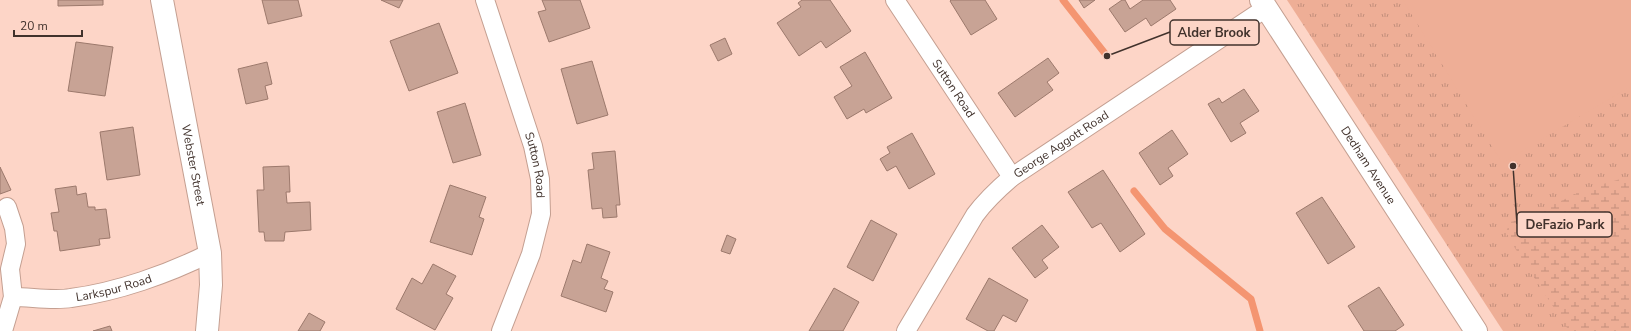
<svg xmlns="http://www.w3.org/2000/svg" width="1631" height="331" font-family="'Nunito Sans',sans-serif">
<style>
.grass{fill:url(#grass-tufts)}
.wetland{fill:url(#wetland-marsh)}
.garden{fill:#eeae96}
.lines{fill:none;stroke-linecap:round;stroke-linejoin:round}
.stream{stroke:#f49571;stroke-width:7}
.building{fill:#c8a395;stroke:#9c796c}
.minor-casing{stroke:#c49f91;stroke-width:20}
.tertiary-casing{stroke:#c49f91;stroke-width:24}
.primary-casing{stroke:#c49f91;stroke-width:24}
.minor{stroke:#fff;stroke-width:18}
.tertiary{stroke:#fff;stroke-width:22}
.primary{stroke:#fff;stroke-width:22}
.labels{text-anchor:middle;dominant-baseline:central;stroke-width:3;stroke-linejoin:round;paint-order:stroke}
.street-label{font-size:12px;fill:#41322c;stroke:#fdd5c7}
.leader{fill:none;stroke:#41322c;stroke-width:1.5}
.callout-dot{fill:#41322c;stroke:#fdd5c7;stroke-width:1.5}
.callout{fill:#fdd5c7;stroke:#41322c;stroke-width:1.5}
.callout-label{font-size:13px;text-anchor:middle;font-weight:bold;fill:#41322c}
</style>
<defs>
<pattern id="grass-tufts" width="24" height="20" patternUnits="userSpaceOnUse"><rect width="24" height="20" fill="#eeae96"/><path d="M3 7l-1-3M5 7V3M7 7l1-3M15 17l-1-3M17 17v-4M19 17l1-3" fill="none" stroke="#c28e7b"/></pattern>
<pattern id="wetland-marsh" width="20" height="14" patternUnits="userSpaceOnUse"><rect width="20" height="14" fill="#eeae96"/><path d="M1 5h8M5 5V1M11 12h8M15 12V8" fill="none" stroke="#c28e7b"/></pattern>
</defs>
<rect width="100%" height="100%" fill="#fdd5c7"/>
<!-- grass -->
<polygon class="grass" points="1287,0 1631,0 1631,331 1503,331"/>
<!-- wetland -->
<polygon class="wetland" points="1631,176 1631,331 1569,331 1511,242 1506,232 1510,222 1522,219 1589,188"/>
<!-- garden -->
<polygon class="garden" points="1403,0 1631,0 1631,86 1502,163"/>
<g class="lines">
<!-- stream -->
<g class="stream">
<polyline points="1063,0 1107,56"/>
<polyline points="1134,191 1165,229 1251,299 1260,331"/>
</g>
</g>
<!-- building -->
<g class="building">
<polygon points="58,0 103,0 103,5 58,6"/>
<polygon points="262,0 298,0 302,16 268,24"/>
<polygon points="381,0 403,0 399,8"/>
<polygon points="542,0 580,0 590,28 549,42 538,12 546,10"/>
<polygon points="802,0 830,0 851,31 826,48 821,41 799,56 777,23 801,7 798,3"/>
<polygon points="951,0 985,0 997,19 971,35 950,1"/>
<polygon points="1079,0 1095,0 1084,8"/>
<polygon points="1122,0 1125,0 1130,9 1143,0 1170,0 1176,9 1151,26 1146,18 1125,32 1109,9"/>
<polygon points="439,23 458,73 409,91 390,41"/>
<polygon points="725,38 732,54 718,61 710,45"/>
<polygon points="76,42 113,47 105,96 68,91"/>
<polygon points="865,52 892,98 866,113 864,109 847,119 834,97 852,86 840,67"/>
<polygon points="1048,58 1059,73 1047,82 1053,90 1015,117 998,93"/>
<polygon points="592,61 608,115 577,124 561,69"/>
<polygon points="267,62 272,84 265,86 268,99 246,104 238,69"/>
<polygon points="1244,89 1259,111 1240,123 1246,133 1231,142 1208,104 1219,98 1222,103"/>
<polygon points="465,103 481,155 453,163 437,112"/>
<polygon points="133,127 140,175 107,180 100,132"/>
<polygon points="1172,130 1188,154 1168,168 1173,176 1160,185 1139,153"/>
<polygon points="912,133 935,174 909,189 896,166 887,171 880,159 890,153 887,147"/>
<polygon points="615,151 620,205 616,205 617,217 603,218 602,208 592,209 588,170 594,169 592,153"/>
<polygon points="289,166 290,192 286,192 287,203 310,202 311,230 285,232 284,241 265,241 264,232 259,232 257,190 264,190 263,167"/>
<polygon points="0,167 11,190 0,194"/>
<polygon points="1103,170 1145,234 1120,252 1101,223 1092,228 1068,192"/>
<polygon points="450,185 486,197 479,217 484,219 472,255 430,242"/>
<polygon points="76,186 77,195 86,193 88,207 95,207 95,210 106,209 110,238 99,239 100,245 60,251 57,231 54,231 51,213 59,212 55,189"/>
<polygon points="1322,197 1355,247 1328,264 1296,213"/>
<polygon points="871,220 897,234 873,281 847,267"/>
<polygon points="1042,225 1059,247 1042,260 1048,268 1035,278 1012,248"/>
<polygon points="727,235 736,239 730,254 721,251"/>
<polygon points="587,244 610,252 601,278 608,281 604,289 613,292 606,312 561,296 573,260 581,263"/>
<polygon points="433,264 456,276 446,294 453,298 435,330 396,309 412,278 422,284"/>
<polygon points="989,278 1028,300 1016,322 1003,315 994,331 988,331 966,319"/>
<polygon points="1379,287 1404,325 1395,331 1364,331 1348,306"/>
<polygon points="834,288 859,302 843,331 809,331"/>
<polygon points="309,313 325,322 320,331 298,331"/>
<polygon points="110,326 112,331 93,331"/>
</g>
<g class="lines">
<defs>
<g id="minor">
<path id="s1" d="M485,0L533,146L540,179L541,214L531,254L501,331"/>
<path id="s2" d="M895,0L1012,177"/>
<path id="s3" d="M13,297C31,297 53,301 71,298C117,292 168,274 210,253"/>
<polyline points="3,331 13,297 10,269 16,244 14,228 7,207"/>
<path id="s4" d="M906,331L975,215C986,200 998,189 1012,177L1266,8"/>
</g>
<g id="tertiary">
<path id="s5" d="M162,0L210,253L211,285L207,331"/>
</g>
<g id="primary">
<path id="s6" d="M1261,0L1476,331"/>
</g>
</defs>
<!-- minor casing -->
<use href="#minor" class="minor-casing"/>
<!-- tertiary casing -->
<use href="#tertiary" class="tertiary-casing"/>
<!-- primary casing -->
<use href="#primary" class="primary-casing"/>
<!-- minor -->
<use href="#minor" class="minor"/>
<!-- tertiary -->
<use href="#tertiary" class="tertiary"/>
<!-- primary -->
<use href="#primary" class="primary"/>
</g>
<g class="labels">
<!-- street labels -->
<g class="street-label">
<text stroke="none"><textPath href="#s2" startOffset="106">Sutton Road</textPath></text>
<text stroke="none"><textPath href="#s4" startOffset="247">George Aggott Road</textPath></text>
<text stroke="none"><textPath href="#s5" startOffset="168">Webster Street</textPath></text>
<text stroke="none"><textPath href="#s6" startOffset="197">Dedham Avenue</textPath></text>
<text stroke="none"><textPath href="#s1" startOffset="173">Sutton Road</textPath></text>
<text stroke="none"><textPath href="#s3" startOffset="102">Larkspur Road</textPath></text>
</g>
</g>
<!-- callouts -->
<path class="leader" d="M1107 56L1170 32M1513 166L1517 224"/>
<g class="callout-dot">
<circle cx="1107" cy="56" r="4"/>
<circle cx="1513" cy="166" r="4"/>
</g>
<g class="callout">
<rect x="1170" y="20" width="89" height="25" rx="4"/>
<rect x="1517" y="212" width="95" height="25" rx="4"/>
</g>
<g class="callout-label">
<text x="1214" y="37">Alder Brook</text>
<text x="1565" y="229">DeFazio Park</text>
</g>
<!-- scale -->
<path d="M14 30v6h68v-6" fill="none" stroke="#41322c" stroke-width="2"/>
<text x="20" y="30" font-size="12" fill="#41322c" stroke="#fdd5c7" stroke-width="3" paint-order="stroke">20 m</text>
</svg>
